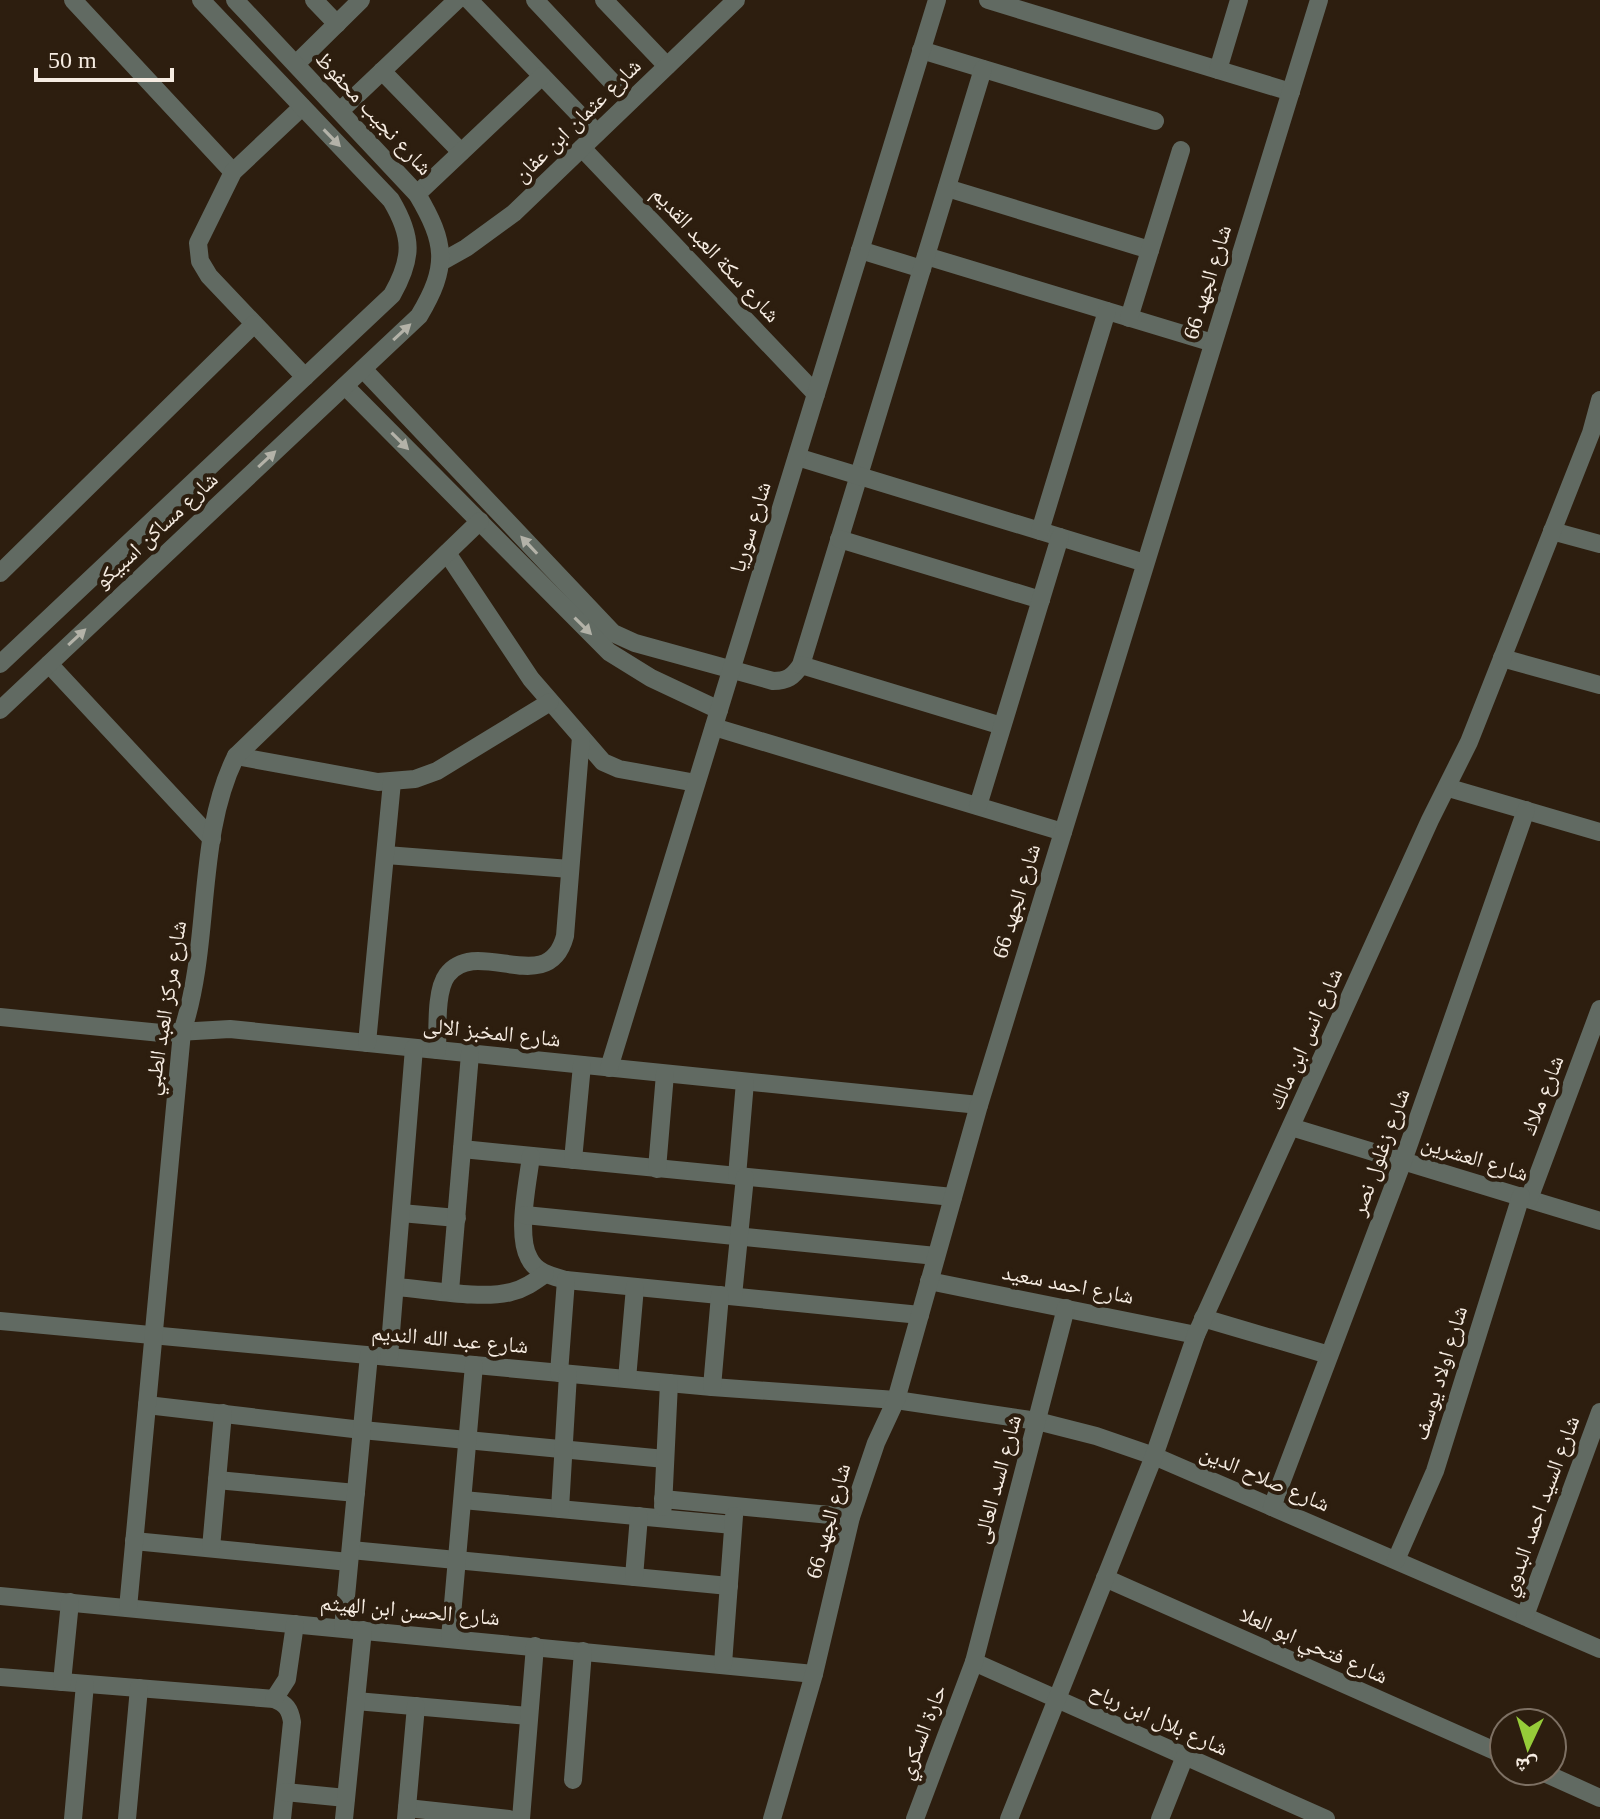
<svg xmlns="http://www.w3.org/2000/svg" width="1600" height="1819" font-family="'Times New Roman','Noto Naskh Arabic',serif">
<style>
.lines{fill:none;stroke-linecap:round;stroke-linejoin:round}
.street{stroke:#616a62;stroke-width:18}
.oneway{fill:#b3b2a8}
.labels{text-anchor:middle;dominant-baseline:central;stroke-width:8;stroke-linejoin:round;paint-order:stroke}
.street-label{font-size:22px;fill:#f6ece2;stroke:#2d1e0f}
</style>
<rect width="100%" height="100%" fill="#2d1e0f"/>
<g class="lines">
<!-- street -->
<g class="street">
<polyline points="73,0 233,172"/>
<polyline points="314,0 337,24"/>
<polyline points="469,0 597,133"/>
<polyline points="535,0 630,101"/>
<polyline points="604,0 667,66"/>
<polyline points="988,0 1291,92"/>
<polyline points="921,50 1155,121"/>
<polyline points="296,64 361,0"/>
<polyline points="1218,70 1239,0"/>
<polyline points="382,71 461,152"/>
<polyline points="302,107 233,172 198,243 200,261 209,276 305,377"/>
<polyline points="340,111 457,0"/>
<polyline points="582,148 816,394"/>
<polyline points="947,188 1150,250"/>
<polyline points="417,194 542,76"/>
<polyline points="860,250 922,269"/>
<polyline points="926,256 1213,343"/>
<polyline points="441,262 466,248 514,213 736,0"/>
<polyline points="1129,318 1181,150"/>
<path d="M363,369L613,633L635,643L773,681C787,681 793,677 801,665L983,69"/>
<polyline points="345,386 609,652 651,678 719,710"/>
<polyline points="797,457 1145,563"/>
<polyline points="1040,531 1107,311"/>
<polyline points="1552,531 1600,544"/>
<polyline points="839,539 1041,600"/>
<polyline points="447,553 531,679 603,762 619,769 696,783"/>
<polyline points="0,573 254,324"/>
<polyline points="1502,658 1600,685"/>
<path d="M0,664L392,295C413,258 413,237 391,200L201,0"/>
<polyline points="49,664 212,839"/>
<polyline points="801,665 1002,726"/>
<path d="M0,710L419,316C449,266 446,243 417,194L235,0"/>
<polyline points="714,727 1063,832"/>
<polyline points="236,756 378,782 415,779 437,771 550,702"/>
<polyline points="1449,788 1600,832"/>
<polyline points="978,806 1060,537"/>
<polyline points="386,855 570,869"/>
<polyline points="0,1017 161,1033 230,1029 979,1105"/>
<polyline points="367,1043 392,782"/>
<path d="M437,1050C438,1031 435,991 447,975C477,935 548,1000 565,936L581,737"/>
<polyline points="609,1068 937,0"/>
<polyline points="1291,1127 1600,1221"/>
<polyline points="462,1149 953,1197"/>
<path d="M531,1156C528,1182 516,1235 529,1258C536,1273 552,1276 566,1280L920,1315"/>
<polyline points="573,1160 582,1065"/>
<polyline points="657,1169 665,1074"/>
<polyline points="737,1176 745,1082"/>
<polyline points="1529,1199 1600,1009"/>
<polyline points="401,1213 457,1218"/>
<polyline points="525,1215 936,1256"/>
<polyline points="929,1281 1196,1335"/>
<path d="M395,1287C427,1289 481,1300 511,1292C524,1289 534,1282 545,1274"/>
<polyline points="450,1291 470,1054"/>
<polyline points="733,1296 745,1177"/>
<polyline points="1203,1318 1329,1355"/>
<polyline points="0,1321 712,1387 896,1400 1037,1421 1096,1436 1154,1456 1600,1649"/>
<polyline points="389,1357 414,1048"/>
<polyline points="559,1373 566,1280"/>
<polyline points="627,1379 635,1287"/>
<polyline points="712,1387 720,1295"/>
<polyline points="147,1405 362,1430 665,1459"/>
<polyline points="217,1480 356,1493"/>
<polyline points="663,1499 851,1517"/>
<polyline points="463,1500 733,1525"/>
<polyline points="663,1507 669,1383"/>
<polyline points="1272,1507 1403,1161 1526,810"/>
<polyline points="560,1509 568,1374"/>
<polyline points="134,1541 349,1562"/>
<polyline points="211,1548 223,1413"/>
<polyline points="351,1550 729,1586"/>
<polyline points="1396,1560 1435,1471 1521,1196"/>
<polyline points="634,1577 639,1516"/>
<polyline points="1105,1578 1504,1755"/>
<polyline points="0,1596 814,1674"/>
<path d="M128,1608L182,1032C212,943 195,838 236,756L480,521"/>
<polyline points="1525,1616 1600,1412"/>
<polyline points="343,1628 369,1355"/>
<polyline points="450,1638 474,1365"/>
<polyline points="974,1662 1326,1819"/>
<polyline points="723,1664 734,1516"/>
<path d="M0,1677L274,1699C286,1704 290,1709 292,1722L282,1819"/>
<polyline points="62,1682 70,1602"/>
<polyline points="274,1699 287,1679 295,1624"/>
<polyline points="356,1701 529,1716"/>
<polyline points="1540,1771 1600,1798"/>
<polyline points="573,1780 583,1651"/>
<polyline points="285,1792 346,1798"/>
<polyline points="407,1808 509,1819"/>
<polyline points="73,1819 85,1684"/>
<polyline points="127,1819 139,1688"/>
<polyline points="344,1819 363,1630"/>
<polyline points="406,1819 416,1706"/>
<polyline points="521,1819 535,1646"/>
<polyline points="772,1819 814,1674 851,1517 876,1443 896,1400 979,1105 1319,0"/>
<polyline points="915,1819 974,1662 1066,1308"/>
<polyline points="1009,1819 1154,1456 1196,1335 1430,820 1469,742 1591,433 1600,400"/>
<polyline points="1160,1819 1185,1756"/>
</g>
</g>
<!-- one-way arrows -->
<defs><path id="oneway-solid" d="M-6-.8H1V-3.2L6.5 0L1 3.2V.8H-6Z" transform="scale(2)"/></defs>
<g class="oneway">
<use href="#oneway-solid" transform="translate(332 138) rotate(46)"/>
<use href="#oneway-solid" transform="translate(402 332) rotate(-43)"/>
<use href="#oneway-solid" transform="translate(400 441) rotate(45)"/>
<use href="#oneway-solid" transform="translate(267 459) rotate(-43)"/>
<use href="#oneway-solid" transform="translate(529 545) rotate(-133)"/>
<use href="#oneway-solid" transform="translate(583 626) rotate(45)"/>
<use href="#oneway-solid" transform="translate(77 637) rotate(-43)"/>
</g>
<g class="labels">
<!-- street labels -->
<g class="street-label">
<text transform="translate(374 113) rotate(47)">شارع نجيب محفوظ</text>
<text transform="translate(577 120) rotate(-44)">شارع عثمان ابن عفان</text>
<text transform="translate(716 254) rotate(47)">شارع سكة العبد القديم</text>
<text transform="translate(1207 282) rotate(-73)">شارع الجهد 66</text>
<text transform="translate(750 527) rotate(-73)">شارع سوريا</text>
<text transform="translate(156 530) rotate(-43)">شارع مساكن اسبيكو</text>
<text transform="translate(1016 901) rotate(-73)">شارع الجهد 66</text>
<text transform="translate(165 1008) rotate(-81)">شارع مركز العبد الطبي</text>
<text transform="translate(492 1032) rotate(6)">شارع المخبز الالى</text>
<text transform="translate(1305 1039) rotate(-66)">شارع انس ابن مالك</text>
<text transform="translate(1542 1095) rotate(-69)">شارع ملاك</text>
<text transform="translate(1380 1152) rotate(-70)">شارع زغلول نصر</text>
<text transform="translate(1475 1158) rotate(17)">شارع العشرين</text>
<text transform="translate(1068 1284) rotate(11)">شارع احمد سعيد</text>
<text transform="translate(450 1339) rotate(5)">شارع عبد الله النديم</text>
<text transform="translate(1440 1373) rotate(-73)">شارع اولاد يوسف</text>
<text transform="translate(1265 1478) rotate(23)">شارع صلاح الدين</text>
<text transform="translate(997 1479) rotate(-75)">شارع السد العالى</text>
<text transform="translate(1540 1506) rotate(-70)">شارع السيد احمد البدوي</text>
<text transform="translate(828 1521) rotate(-75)">شارع الجهد 66</text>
<text transform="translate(410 1610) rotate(5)">شارع الحسن ابن الهيثم</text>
<text transform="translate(1314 1645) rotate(24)">شارع فتحي ابو العلا</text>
<text transform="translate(1159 1719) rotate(24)">شارع بلال ابن رباح</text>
<text transform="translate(922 1732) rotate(-69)">حارة السكري</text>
</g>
</g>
<!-- north arrow -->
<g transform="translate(1528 1747) rotate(184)"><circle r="38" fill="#2d1e0f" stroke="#7d7063" stroke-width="2"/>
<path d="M0-6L14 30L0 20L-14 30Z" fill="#96cc39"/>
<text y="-12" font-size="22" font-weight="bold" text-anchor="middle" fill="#f6ece2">ش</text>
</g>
<!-- scale -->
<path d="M36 68v12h136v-12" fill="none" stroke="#f6ece2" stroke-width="4"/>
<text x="48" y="68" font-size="24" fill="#f6ece2" stroke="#2d1e0f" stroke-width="6" paint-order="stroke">50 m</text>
</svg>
